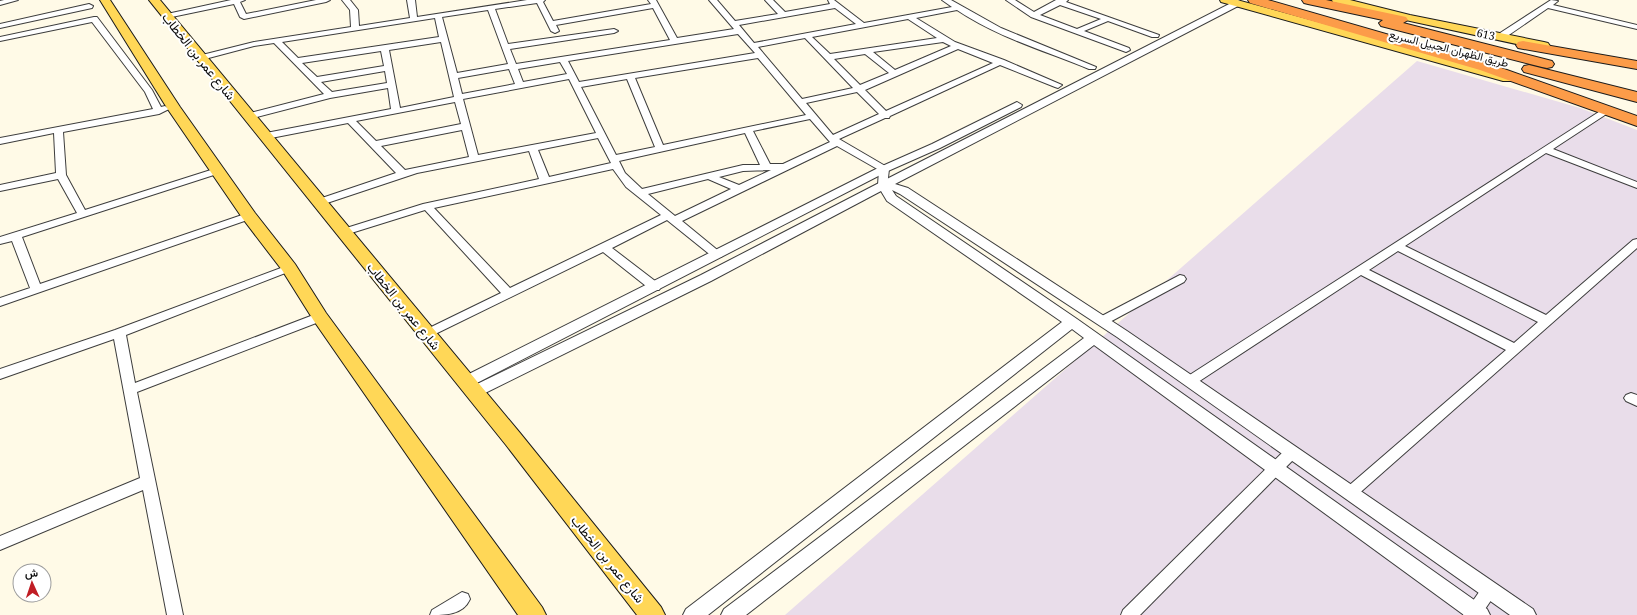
<svg xmlns="http://www.w3.org/2000/svg" width="1637" height="615" font-family="'Noto Serif',Vazirmatn,serif">
<style>
.industrial{fill:#e9ddea}
.lines{fill:none;stroke-linecap:round;stroke-linejoin:round}
.minor-casing{stroke:#3d3d3d;stroke-width:2}
.tertiary-casing{stroke:#3d3d3d;stroke-width:2}
.primary-casing{stroke:#1b1b1b;stroke-width:2}
.motorway-casing{stroke:#1b1b1b;stroke-width:2}
.minor{fill:#fff;fill-rule:evenodd}
.tertiary{fill:#fff;fill-rule:evenodd}
.primary{fill:#ffd757;fill-rule:evenodd}
.motorway{fill:#fc9c49;fill-rule:evenodd}
.labels{text-anchor:middle;dominant-baseline:central;stroke-width:4;stroke-linejoin:round;paint-order:stroke}
.far-street-label{font-size:11px;fill:#0a0a0a;stroke:#fff}
.street-label{font-size:13px;fill:#0a0a0a;stroke:#fff}
</style>
<rect width="100%" height="100%" fill="#fffae7"/>
<!-- industrial -->
<polygon class="industrial" points="1417,61 1580,108 1637,130 1637,615 785,615"/>
<g class="lines">
<defs>
<g id="minor">
<polygon points="4,0 18,0 0,5 0,1"/>
<polygon points="231,0 245,0 240,2 246,14 316,0 330,0 326,2 244,19 240,17 234,4 167,18 163,16 167,14"/>
<path d="M342,0H350L358,10L359,26L410,18L407,0H415L417,17L527,0H545L543,2L553,21L651,4L648,0H656L677,38L734,29L709,0H717L735,21L778,14L765,0H773L785,12L830,4L828,0H834L864,23L952,7L942,0H951L1001,28L1096,67L1095,69H1089C1045,51 997,37 957,10L916,18L955,42L1004,60L1062,85L1058,88L1055,87L1000,65L890,116L889,118H885L839,139L887,167L889,169L887,187L883,188L878,185L879,170L837,146L682,221L721,253L723,255L721,257H713L667,220L612,248L659,284L661,287L659,290H651L603,252L427,338L423,337L421,334L423,331L501,293L425,210L348,234L344,235L339,232L340,230L423,204L539,179L529,151L417,173L324,204H316L315,202L316,200L396,173L348,123L266,139L261,136L266,133L391,109L388,88L330,98L249,119L246,118L245,116L246,114L324,94L274,43L254,46L201,60L197,58L198,56L254,42L351,27L350,10ZM537,3L551,31L555,33L559,31L556,25L653,8L670,40L516,64L510,49L614,33L618,31L614,29L508,44L495,9ZM835,8L856,24L754,43L739,25ZM488,10L508,64L457,73L442,17ZM435,18L439,37L298,58L282,42ZM908,19L937,38L830,54L812,37ZM738,34L755,53L579,82L568,61ZM805,38L853,88L802,99L758,47ZM441,42L454,97L400,108L389,50ZM943,42L951,46L895,70L873,52ZM958,49L993,63L886,111L865,90ZM381,51L384,66L317,77L302,63ZM865,54L889,73L860,85L834,59ZM758,58L806,115L663,145L635,78ZM560,62L567,74L523,82L518,69ZM509,69L515,84L462,94L458,78ZM385,71L387,83L332,92L321,82ZM569,79L596,133L478,155L463,99ZM627,79L655,147L616,155L581,87ZM857,92L879,114L833,135L806,103ZM455,102L461,124L376,141L356,121ZM810,119L830,142L783,164H770L753,131ZM462,130L469,157L405,170L381,146ZM745,133L760,165H743L642,189L625,173L619,161ZM598,138L611,163L549,177L538,150ZM613,169L626,187L661,215L510,288L434,208ZM771,170L739,185L719,177L743,171ZM708,179L731,189L675,216L648,194Z"/>
<path d="M1006,0H1015L1034,12L1056,0H1068L1066,2L1159,35L1158,37H1152L1108,21L1084,31L1129,48L1130,50L1126,52L1031,17ZM1060,5L1101,19L1077,29L1040,15Z"/>
<polygon points="1551,0 1558,1 1553,5 1637,25 1637,29 1548,8 1503,39 1497,39 1497,35"/>
<polygon points="89,4 93,6 92,8 0,28 0,24"/>
<polygon points="94,17 97,17 152,90 161,107 165,106 169,109 159,114 63,132 66,175 85,210 214,169 220,169 222,171 220,173 22,237 40,284 245,214 253,214 254,216 253,218 0,306 0,298 30,288 12,241 0,244 0,237 77,213 58,179 0,191 0,185 56,173 54,133 0,144 0,138 153,109 145,92 92,22 0,41 0,37"/>
<path d="M1605,108L1609,111L1608,113L1553,149L1637,182V188L1546,153L1405,246L1546,315L1633,240L1637,239V248L1355,497L1350,499L1345,497L1343,493L1345,489L1506,350L1361,275L1195,384L1190,386L1185,384L1183,381L1185,378ZM1398,251L1538,322L1514,343L1369,270Z"/>
<polygon points="289,265 293,266 295,268 293,270 126,335 135,383 316,314 324,314 326,317 324,320 137,392 183,615 167,615 143,490 0,550 0,536 140,478 114,339 0,379 0,369 115,330"/>
<polygon points="1180,275 1184,276 1186,279 1184,282 1106,324 1098,324 1096,321 1098,318"/>
<polygon points="1631,393 1637,395 1637,406 1626,401 1624,398 1626,395"/>
<polygon points="1292,447 1297,448 1299,452 1297,456 1140,615 1121,615 1123,610 1287,448"/>
<polygon points="1490,583 1496,585 1498,590 1481,615 1463,615 1484,585"/>
<path d="M462,592L468,594L470,599C463,615 445,615 430,615L432,610Z"/>
</g>
<g id="tertiary">
<polygon points="1237,0 1240,1 1241,3 1240,5 895,184 908,188 1127,331 1533,609 1536,615 1510,615 1117,337 900,194 892,190 896,196 1077,319 1487,609 1490,615 1464,615 1094,345 746,615 721,615 724,609 1084,338 1072,329 708,615 683,615 686,609 1062,322 887,201 881,191 711,281 479,396 474,398 469,396 466,392 469,388 701,275 879,183"/>
<polygon points="1017,102 1022,105 1021,107 940,148 888,171 471,386 466,387 461,386 458,382 461,378 880,167 932,144"/>
</g>
<g id="primary">
<polygon points="100,0 110,0 180,107 255,213 295,264 326,313 542,607 546,615 518,615 314,321 282,270 243,219 167,108"/>
<polygon points="149,0 160,0 520,433 661,607 665,615 637,615 506,445"/>
<polygon points="1220,0 1237,0 1511,75 1513,78 1511,81 1503,81 1221,2"/>
<polygon points="1332,0 1350,0 1410,15 1544,42 1548,43 1550,46 1548,49 1544,50 1410,21 1333,2"/>
</g>
<g id="motorway">
<polygon points="1248,0 1268,0 1490,64 1637,116 1637,126 1480,70 1250,3"/>
<polygon points="1302,0 1326,0 1406,17 1408,20 1403,23 1552,61 1554,64 1552,67 1547,68 1542,67 1381,26 1379,23 1383,20 1308,4 1304,3"/>
<polygon points="1523,41 1637,61 1637,69 1518,48 1516,45 1518,42"/>
<polygon points="1529,65 1637,92 1637,102 1524,72 1522,69 1524,66"/>
</g>
</defs>
<!-- minor casing -->
<use href="#minor" class="minor-casing"/>
<!-- tertiary casing -->
<use href="#tertiary" class="tertiary-casing"/>
<!-- primary casing -->
<use href="#primary" class="primary-casing"/>
<!-- motorway casing -->
<use href="#motorway" class="motorway-casing"/>
<!-- minor -->
<use href="#minor" class="minor"/>
<!-- tertiary -->
<use href="#tertiary" class="tertiary"/>
<!-- primary -->
<use href="#primary" class="primary"/>
<!-- motorway -->
<use href="#motorway" class="motorway"/>
</g>
<g class="labels">
<!-- far-street labels -->
<g class="far-street-label">
<text transform="translate(1486 34) rotate(12)">613</text>
<text transform="translate(1449 48) rotate(14)">طريق الظهران الجبيل السريع</text>
</g>
<!-- street labels -->
<g class="street-label">
<text transform="translate(199 56) rotate(51)">شارع عمر بن الخطاب</text>
<text transform="translate(404 306) rotate(51)">شارع عمر بن الخطاب</text>
<text transform="translate(608 559) rotate(51)">شارع عمر بن الخطاب</text>
</g>
</g>
<!-- north arrow -->
<g transform="translate(32 583) rotate(357)"><circle r="19" fill="#ffffff" stroke="#9d9d9d"/>
<path d="M0-3L7 15L0 10L-7 15Z" fill="#c01d24"/>
<text y="-6" font-size="11" font-weight="bold" text-anchor="middle" fill="#0a0a0a">ش</text>
</g>
</svg>
